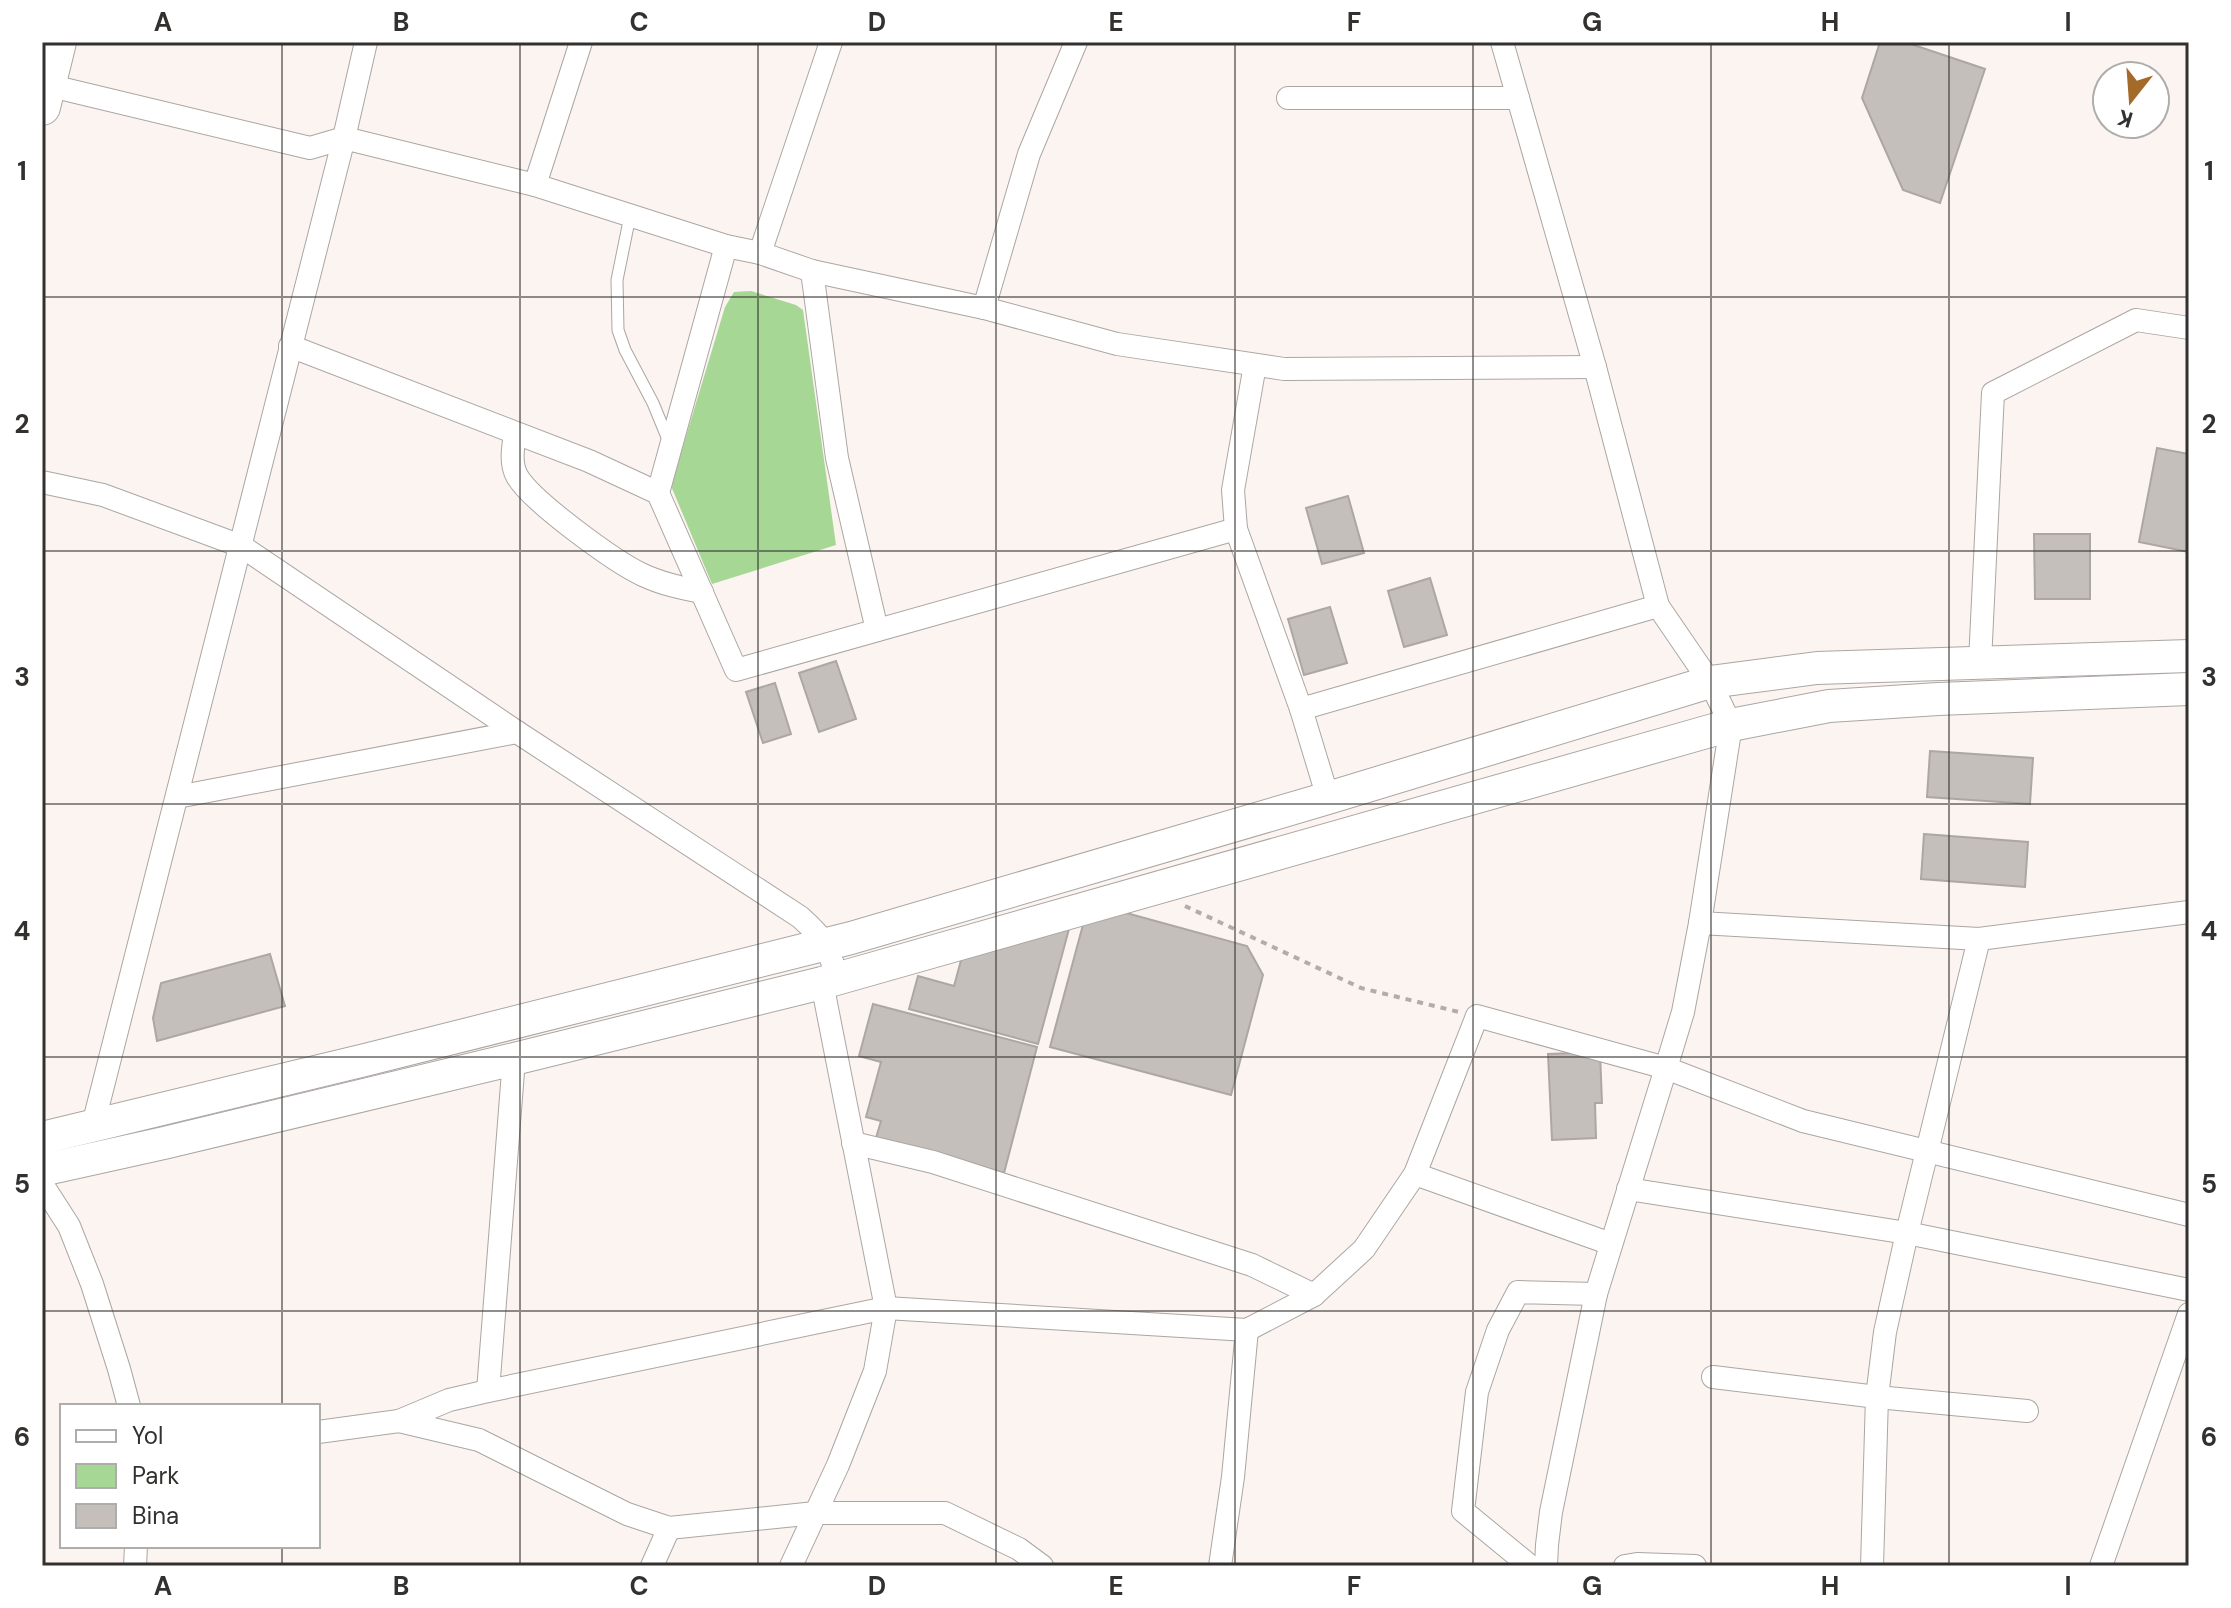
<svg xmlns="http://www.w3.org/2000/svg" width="2231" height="1608" font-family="'DM Sans',sans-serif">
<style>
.green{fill:#a6d795}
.building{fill:#c5bfbb;stroke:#ada7a3;stroke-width:2}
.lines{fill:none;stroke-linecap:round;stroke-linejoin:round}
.lane-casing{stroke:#aca6a3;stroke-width:13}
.street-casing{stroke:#aca6a3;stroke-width:24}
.secondary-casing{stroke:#aca6a3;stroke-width:34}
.primary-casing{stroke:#aca6a3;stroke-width:38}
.path{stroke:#b2adaa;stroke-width:4;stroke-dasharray:6 6;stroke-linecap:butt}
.lane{stroke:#fff;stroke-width:11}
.street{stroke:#fff;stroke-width:22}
.secondary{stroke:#fff;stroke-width:32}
.primary{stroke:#fff;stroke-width:36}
.grid{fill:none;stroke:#33312f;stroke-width:2;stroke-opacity:0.55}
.neatline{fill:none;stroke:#33312f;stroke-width:3}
.grid-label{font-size:26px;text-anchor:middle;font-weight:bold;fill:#33312f}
</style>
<rect width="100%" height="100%" fill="#fbf4f0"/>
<!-- green -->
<polygon class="green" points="751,291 796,305 803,310 836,545 712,584 671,486 725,307 734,292"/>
<!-- building -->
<g class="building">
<polygon points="1880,42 1905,42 1985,69 1940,203 1903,190 1862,98"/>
<polygon points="2157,448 2189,454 2189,552 2139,542"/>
<polygon points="1348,496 1364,553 1322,564 1306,508"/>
<polygon points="2034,534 2090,534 2090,599 2035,599"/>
<polygon points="1430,578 1447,635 1404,647 1388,591"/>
<polygon points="1330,607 1347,663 1304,675 1288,619"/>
<polygon points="836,661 856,719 819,732 799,673"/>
<polygon points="775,683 791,734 763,743 746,692"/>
<polygon points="1930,751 2033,758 2030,804 1927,797"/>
<polygon points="1924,834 2028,842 2025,887 1921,879"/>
<polygon points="1119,911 1247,946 1263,975 1231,1095 1050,1047 1084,921"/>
<polygon points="1069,929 1038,1044 909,1009 918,976 954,986 963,953"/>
<polygon points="270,954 285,1006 157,1041 153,1018 161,983"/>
<polygon points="873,1004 1037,1047 1004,1173 876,1138 881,1121 866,1117 881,1062 859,1056"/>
<polygon points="1600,1052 1602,1103 1595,1103 1596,1138 1552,1140 1548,1054"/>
</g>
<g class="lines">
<defs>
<polyline id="lane" points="630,216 617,280 618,330 625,350 653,403 669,442"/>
<g id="street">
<polyline points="1502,42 1595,367 1658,606 1710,682 1731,725 1700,923 1683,1012 1666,1068 1803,1121 2189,1215"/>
<polyline points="47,85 310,148 344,138 535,185 726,246 760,253 812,271 984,308 1117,344 1284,369 1595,367"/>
<polyline points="1288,98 1518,98"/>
<polyline points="535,185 581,42"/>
<polyline points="726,246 658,493 736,670 1236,529"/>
<polyline points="760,253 831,42"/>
<polyline points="812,271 837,458 877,630"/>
<polyline points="984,308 1029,154 1076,42"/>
<polyline points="290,346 589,461 658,493"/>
<polyline points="1255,365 1233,490 1236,529 1301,709 1328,798"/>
<path d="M515,434C513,448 510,463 517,476C531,501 615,562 643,575C662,584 681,588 702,592"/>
<path d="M42,482L103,495L241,546L517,732L800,917C826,940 827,946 838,979"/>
<polyline points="1980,662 1993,393 2136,320 2189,328"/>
<polyline points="1301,709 1658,606"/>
<polyline points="177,797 517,732"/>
<polyline points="1700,923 1979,939 2189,912"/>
<polyline points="93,1125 344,138 366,42"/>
<polyline points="853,1143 933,1162 1252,1265 1314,1295"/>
<polyline points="1415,1174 1611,1244"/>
<polyline points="42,1184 69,1226 92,1284 119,1369 129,1406"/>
<polyline points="1628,1189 1907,1233 2189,1290"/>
<polyline points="1713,1377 1877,1397 2027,1411"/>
<polyline points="488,1391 514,1059"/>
<polyline points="399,1421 449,1400 488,1391 886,1308 1247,1330 1314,1295 1364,1249 1415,1174 1477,1016 1666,1068 1596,1294 1551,1512 1547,1545 1546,1566"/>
<polyline points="318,1432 399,1421 479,1440 627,1514 669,1528 815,1513 945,1513 1019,1549 1042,1566"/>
<polyline points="135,1566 136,1546"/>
<polyline points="652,1566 669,1528"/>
<polyline points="791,1566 838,1465 875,1371 886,1308 822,983"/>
<polyline points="1220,1566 1233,1477 1247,1330"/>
<polyline points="1530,1566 1463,1511 1477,1392 1498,1330 1518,1292 1596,1294"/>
<polyline points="1625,1566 1637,1564 1695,1566"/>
<polyline points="1872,1566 1877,1397 1885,1332 1907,1233 1979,939"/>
<polyline points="2101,1566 2189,1314"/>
</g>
<g id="secondary">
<polyline points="42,1138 365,1060 851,938 1328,798 1710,682 1817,668 2189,656"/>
<polyline points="42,1170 164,1143 514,1059 822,983 1731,725 1829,706 1938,699 2189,689"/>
</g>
<polyline id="primary" points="42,107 58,42"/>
</defs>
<!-- lane casing -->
<use href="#lane" class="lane-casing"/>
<!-- street casing -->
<use href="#street" class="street-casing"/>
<!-- secondary casing -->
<use href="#secondary" class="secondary-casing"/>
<!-- primary casing -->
<use href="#primary" class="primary-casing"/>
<!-- path -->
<polyline class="path" points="1185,906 1361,988 1459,1012"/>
<!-- lane -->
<use href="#lane" class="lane"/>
<!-- street -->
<use href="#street" class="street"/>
<!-- secondary -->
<use href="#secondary" class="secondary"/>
<!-- primary -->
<use href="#primary" class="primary"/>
</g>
<!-- grid -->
<path class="grid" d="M282,42V1406M520,42V1566M758,42V1566M996,42V1566M1235,42V1566M1473,42V1566M1711,42V1566M1949,42V1566M42,297H2189M42,551H2189M42,804H2189M42,1057H2189M42,1311H2189M282,1546V1566"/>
<!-- border -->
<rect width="2231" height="1608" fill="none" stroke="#ffffff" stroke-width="88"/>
<!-- legend -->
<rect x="60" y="1404" width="260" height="144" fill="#ffffff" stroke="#adadac" stroke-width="2"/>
<rect x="76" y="1430" width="40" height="12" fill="#ffffff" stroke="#adadac" stroke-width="2"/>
<text x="132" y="1444" font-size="24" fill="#33312f">Yol</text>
<rect x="76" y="1464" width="40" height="24" fill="#a6d795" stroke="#adadac" stroke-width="2"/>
<text x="132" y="1484" font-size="24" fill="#33312f">Park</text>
<rect x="76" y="1504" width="40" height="24" fill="#c5bfbb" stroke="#adadac" stroke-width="2"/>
<text x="132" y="1524" font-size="24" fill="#33312f">Bina</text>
<!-- north arrow -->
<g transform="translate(2131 100) rotate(197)"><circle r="38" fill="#ffffff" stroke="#adadac" stroke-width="2"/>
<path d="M0-6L14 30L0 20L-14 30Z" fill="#a46a2a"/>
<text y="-12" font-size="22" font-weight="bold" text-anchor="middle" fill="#33312f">K</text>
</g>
<rect x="44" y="44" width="2143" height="1520" class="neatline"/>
<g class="grid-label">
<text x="163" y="31">A</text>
<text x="401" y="31">B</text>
<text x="639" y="31">C</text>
<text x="877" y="31">D</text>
<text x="1116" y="31">E</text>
<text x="1354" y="31">F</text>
<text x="1592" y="31">G</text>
<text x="1830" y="31">H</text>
<text x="2068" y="31">I</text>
<text x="22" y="180">1</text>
<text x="2209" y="180">1</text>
<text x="22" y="433">2</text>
<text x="2209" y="433">2</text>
<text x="22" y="686">3</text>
<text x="2209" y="686">3</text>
<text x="22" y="940">4</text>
<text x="2209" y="940">4</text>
<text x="22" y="1193">5</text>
<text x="2209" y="1193">5</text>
<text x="22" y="1446">6</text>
<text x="2209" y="1446">6</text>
<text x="163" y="1595">A</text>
<text x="401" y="1595">B</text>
<text x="639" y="1595">C</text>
<text x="877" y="1595">D</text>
<text x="1116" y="1595">E</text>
<text x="1354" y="1595">F</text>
<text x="1592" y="1595">G</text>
<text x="1830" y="1595">H</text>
<text x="2068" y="1595">I</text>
</g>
</svg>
